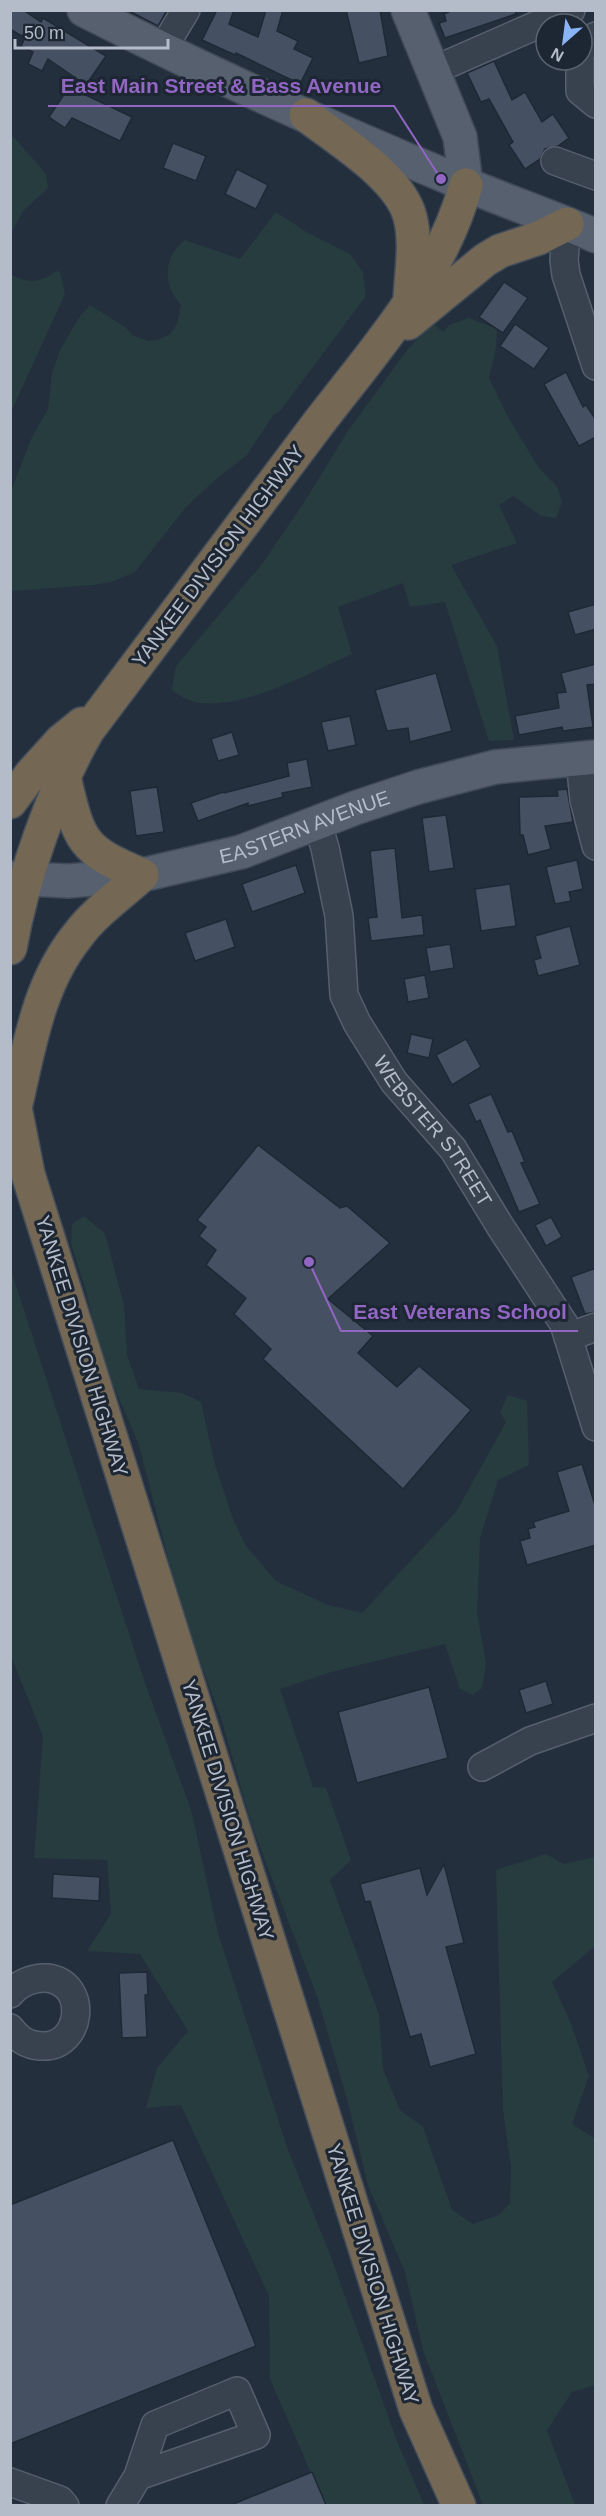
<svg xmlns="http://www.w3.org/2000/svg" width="606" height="2516" font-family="Arial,sans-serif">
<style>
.green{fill:#263c3f}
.building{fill:#455162;stroke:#1f2835;stroke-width:1.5}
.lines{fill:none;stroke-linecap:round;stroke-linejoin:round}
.minor-casing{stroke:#565f6c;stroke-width:30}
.major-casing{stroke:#414a57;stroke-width:36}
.highway-casing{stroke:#434c59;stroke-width:36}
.minor{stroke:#38414e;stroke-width:27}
.major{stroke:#56606e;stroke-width:33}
.highway{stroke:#746855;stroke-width:33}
.labels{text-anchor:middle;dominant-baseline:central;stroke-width:6;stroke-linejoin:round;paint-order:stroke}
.street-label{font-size:20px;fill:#b4bcc9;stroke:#1d2633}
.leader{fill:none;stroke:#9266c3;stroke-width:2}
.callout-dot{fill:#9266c3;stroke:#1d2633;stroke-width:2}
.callout-label{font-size:21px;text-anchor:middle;font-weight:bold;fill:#9266c3;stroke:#1d2633;stroke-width:6;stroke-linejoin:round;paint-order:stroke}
</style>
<rect width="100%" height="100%" fill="#242f3e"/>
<!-- green -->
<g class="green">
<polygon points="11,134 46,174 48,188 23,211 11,234"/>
<path d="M276,212L308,233L350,254L363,272L366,296L280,411L274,414L247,455L215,480L186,507L135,572L111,582L93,585L11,591V491L32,437L48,409L52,373L60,350L78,319L90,305L125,327L134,336L148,341L157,340L170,334L177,324L181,305C163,285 162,258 185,240L240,259Z"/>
<path d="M56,271L60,272L65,294L11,412V274C26,284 42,283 56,271Z"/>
<path d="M469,318L497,329L496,348L489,378L508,417L539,468L557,487L562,502L556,518L541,516L513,496L499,505L517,543L451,565L497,646L514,740L489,741L445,602L410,607L403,583L338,607L352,654C309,673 249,707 202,703C190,702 181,697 172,690L176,666L262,564L305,501L347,432L407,350L432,323L443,332L449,325Z"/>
<polygon points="84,1216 105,1234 124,1305 127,1355 139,1389 182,1393 201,1402 214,1461 233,1519 246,1546 276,1581 328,1605 362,1613 456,1512 506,1422 500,1412 508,1395 527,1401 529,1465 498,1480 480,1538 477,1613 486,1663 482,1688 473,1695 460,1689 445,1644 331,1672 280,1689 313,1787 326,1788 351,1860 330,1880 379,2015 383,2069 400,2110 423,2127 452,2210 473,2224 499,2215 510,2203 511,2167 503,2109 496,1870 546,1854 564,1864 595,1857 595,1946 552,1982 570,2021 589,2076 572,2124 596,2139 595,2385 572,2392 547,2430 575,2505 483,2505 423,2350 405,2272 368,2185 347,2099 318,1999 252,1826 221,1718 182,1613 139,1445 102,1359 86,1291 71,1244 72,1224"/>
<polygon points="10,1267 143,1677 192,1813 218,1933 288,2150 331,2257 397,2441 424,2505 325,2505 270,2379 269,2296 181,2105 146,2108 157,2068 188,2031 140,1954 87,1951 111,1914 107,1860 34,1858 43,1736 10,1654"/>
</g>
<!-- building -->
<g class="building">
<polygon points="10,10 23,10 41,22 43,18 106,56 86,85 48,59 42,71 28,64 33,52 21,46 25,38 10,29"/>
<polygon points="127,10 167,10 158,26"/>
<polygon points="217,10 234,10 229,24 258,37 266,10 283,10 277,31 298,41 294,49 313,58 300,84 236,53 235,55 202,40"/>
<polygon points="346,10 380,10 388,56 359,63"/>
<polygon points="453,10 515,10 516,14 445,38 439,23 446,21 444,14"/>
<polygon points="494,61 512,100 525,92 542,122 553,114 569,138 558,146 545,149 540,159 525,169 509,145 513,142 489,99 481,102 467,73"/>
<polygon points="69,87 132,117 120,141 72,118 65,128 49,117"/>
<polygon points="173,143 206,156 196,181 163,168"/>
<polygon points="237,169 268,185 256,209 225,194"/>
<polygon points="504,282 528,298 503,333 479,317"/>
<polygon points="515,324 549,348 534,369 500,346"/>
<polygon points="566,372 583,407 586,405 596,420 596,437 579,446 544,384"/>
<polygon points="596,604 596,629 575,635 568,612"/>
<polygon points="596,664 596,684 587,685 593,727 563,731 562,727 519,735 515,716 559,708 557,693 566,692 561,673"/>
<polygon points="436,673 452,731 410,742 408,728 387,731 375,690"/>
<polygon points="350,716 356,745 328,751 321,722"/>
<polygon points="232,732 239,755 218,761 211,739"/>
<polygon points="307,759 312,787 282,793 283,797 248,806 248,803 198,821 191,803 223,792 224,793 289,776 287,763"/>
<polygon points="157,787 164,832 136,836 130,791"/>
<polygon points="567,789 573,822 545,826 551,849 528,855 523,835 520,835 519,797 558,796 557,790"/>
<polygon points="446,815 454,868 429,872 422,818"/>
<polygon points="395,848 402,918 422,915 424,935 371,941 368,918 377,917 370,851"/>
<polygon points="577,860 583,889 569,892 571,901 555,904 546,867"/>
<polygon points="296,865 305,893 252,912 242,884"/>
<polygon points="510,884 516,926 481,931 475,889"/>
<polygon points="226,919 235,947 195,961 185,933"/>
<polygon points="570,926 580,965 538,976 534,960 541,958 535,936"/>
<polygon points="450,944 454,968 430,972 426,948"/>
<polygon points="425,975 429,998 408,1002 404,979"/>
<polygon points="411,1034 433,1039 429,1058 407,1053"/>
<polygon points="466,1039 481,1067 452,1085 436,1055"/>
<polygon points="491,1094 508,1132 512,1131 525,1162 521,1163 540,1204 519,1212 480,1120 476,1122 468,1104"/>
<polygon points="258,1145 340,1208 347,1206 390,1243 328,1299 373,1336 358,1353 397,1387 419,1366 471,1410 403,1489 263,1359 271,1349 234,1314 246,1298 206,1265 216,1250 199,1236 206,1227 197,1220"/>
<polygon points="551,1217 562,1237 546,1246 535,1225"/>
<polygon points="596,1268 596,1312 585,1314 571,1277"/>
<polygon points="582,1464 596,1508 596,1545 527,1565 520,1541 530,1538 528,1529 535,1527 533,1522 569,1511 557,1472"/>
<polygon points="546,1681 553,1704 526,1713 519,1690"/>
<polygon points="429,1687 448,1758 357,1783 338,1712"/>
<polygon points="444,1864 464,1943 446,1947 476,2054 430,2067 421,2034 410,2037 370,1901 365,1902 360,1884 420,1868 427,1895"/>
<polygon points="53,1874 100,1877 99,1901 52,1898"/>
<polygon points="147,1972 148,1995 145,1995 147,2037 122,2038 119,1973"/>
<polygon points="173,2140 256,2346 10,2444 10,2205"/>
<polygon points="312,2472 326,2505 231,2505"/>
</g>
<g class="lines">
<defs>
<g id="minor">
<polyline points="582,49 596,36"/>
<polyline points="162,50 186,10"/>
<polyline points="580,60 580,91 596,104"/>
<polyline points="432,71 571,10"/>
<polyline points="555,161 596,176"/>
<polyline points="567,224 564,260 566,275 596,366"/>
<polyline points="580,759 584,800 596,846"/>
<path id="s1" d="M317,821L325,848L339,916L344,995L357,1023L394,1082L453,1149L500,1226L564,1324L596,1427"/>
<polyline points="568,1337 596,1327"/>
<polyline points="482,1767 530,1741 596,1718"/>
<path d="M10,1994C19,1983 34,1977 47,1978C90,1983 82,2049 41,2046C26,2045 19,2039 10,2028"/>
<polyline points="10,2482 60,2500 65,2506"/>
<polyline points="120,2506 138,2476 256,2435 237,2391 155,2425 138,2476"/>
</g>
<g id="major">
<path d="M84,10C208,73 336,131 465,184C508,202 552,217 596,236"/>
<polyline points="408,10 460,137 466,185"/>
<path id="s2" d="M10,878L68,881L142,875L241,852L355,808L418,787L495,767L596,757"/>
</g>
<g id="highway">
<path d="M306,115C338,140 400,177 410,217C417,243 411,273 410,300"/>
<polyline points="408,323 485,260 500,251 539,238 567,224"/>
<polyline points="10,802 32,773 61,741 82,724"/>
<path d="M10,948C22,879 53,790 88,730C163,629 239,529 314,429C373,351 439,282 466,185"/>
<polyline points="10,1082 28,1174 416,2410 459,2506"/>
<path d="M15,1108C29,1048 38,984 78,935C95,912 121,894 142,875C81,850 79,841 64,777"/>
</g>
</defs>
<!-- minor casing -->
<use href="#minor" class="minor-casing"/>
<!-- major casing -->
<use href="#major" class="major-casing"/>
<!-- highway casing -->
<use href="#highway" class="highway-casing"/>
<!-- minor -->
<use href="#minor" class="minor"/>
<!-- major -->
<use href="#major" class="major"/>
<!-- highway -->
<use href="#highway" class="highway"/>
</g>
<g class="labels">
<!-- street labels -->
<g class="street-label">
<text transform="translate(218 556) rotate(-53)">YANKEE DIVISION HIGHWAY</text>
<text stroke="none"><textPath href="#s2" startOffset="302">EASTERN AVENUE</textPath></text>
<text stroke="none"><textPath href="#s1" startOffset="340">WEBSTER STREET</textPath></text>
<text transform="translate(82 1346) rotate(73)">YANKEE DIVISION HIGHWAY</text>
<text transform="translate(228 1810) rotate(73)">YANKEE DIVISION HIGHWAY</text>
<text transform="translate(373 2274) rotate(73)">YANKEE DIVISION HIGHWAY</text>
</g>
</g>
<!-- callouts -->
<path class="leader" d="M441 179L394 106H48M309 1262L341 1331H578"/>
<g class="callout-dot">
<circle cx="441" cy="179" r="6"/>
<circle cx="309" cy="1262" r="6"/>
</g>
<g class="callout-label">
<text x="221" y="93">East Main Street &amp; Bass Avenue</text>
<text x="460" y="1319">East Veterans School</text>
</g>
<!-- border -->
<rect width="606" height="2516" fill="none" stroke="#b4bcc9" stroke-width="24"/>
<!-- north arrow -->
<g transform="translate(564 42) rotate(208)"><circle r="28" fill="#1d2633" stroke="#59626f" stroke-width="1.5"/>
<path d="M0-4.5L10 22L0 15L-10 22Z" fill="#8ab4f8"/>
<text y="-9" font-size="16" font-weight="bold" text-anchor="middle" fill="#b4bcc9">N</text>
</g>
<!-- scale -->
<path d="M15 39v9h153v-9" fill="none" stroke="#b4bcc9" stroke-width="3"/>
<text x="24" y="39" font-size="18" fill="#b4bcc9" stroke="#1d2633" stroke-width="4.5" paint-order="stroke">50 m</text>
</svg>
